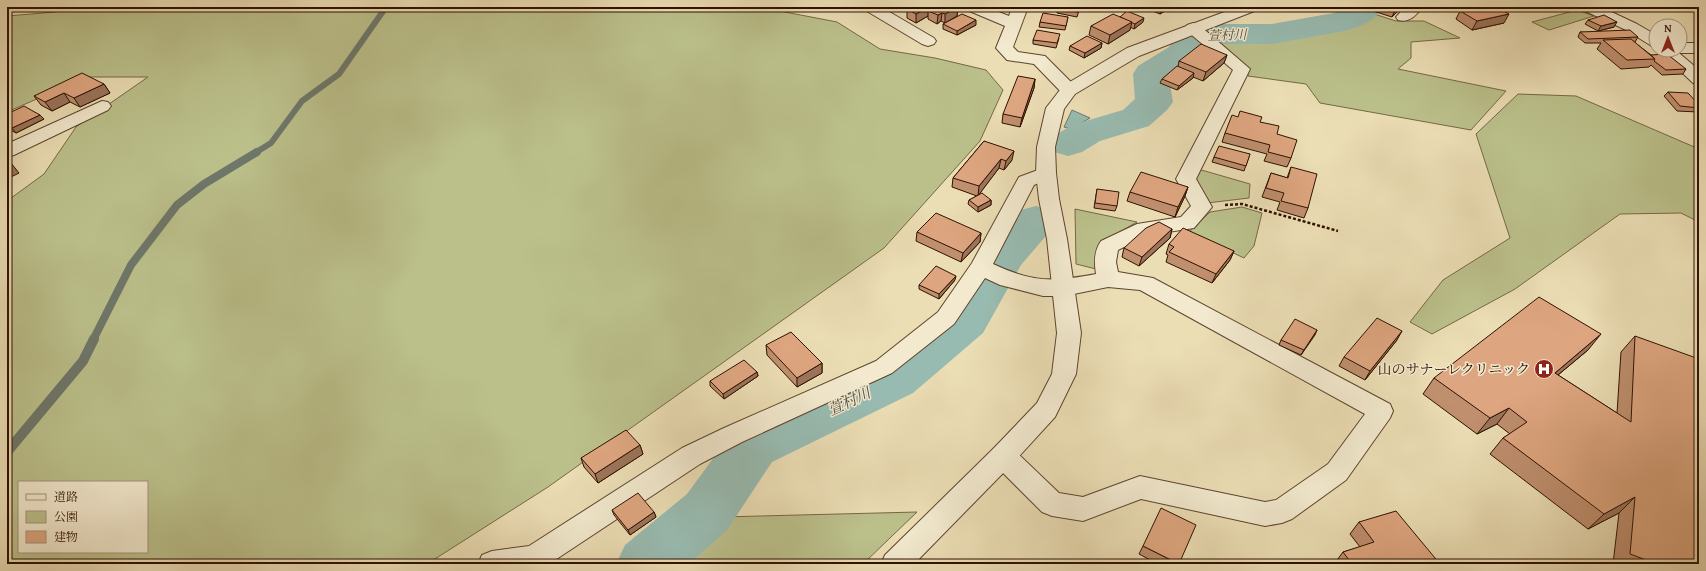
<svg xmlns="http://www.w3.org/2000/svg" width="1706" height="571" font-family="'Gentium Book Plus','Noto Serif JP',serif">
<style>
.green{fill:#bbc08b;stroke:#756846;fill-rule:evenodd}
.water{fill:#98bbb1;stroke:#6e776a}
.lines{fill:none;stroke-linecap:round;stroke-linejoin:round}
.stream-far2{stroke:#6e776a;stroke-width:6}
.stream-far1{stroke:#6e776a;stroke-width:8}
.stream{stroke:#6e776a;stroke-width:10}
.river{fill:#98bbb1;fill-rule:evenodd}
.minor-casing{stroke:#5e442d;stroke-width:2}
.tertiary-casing{stroke:#5e442d;stroke-width:2}
.path{stroke:#2f1100;stroke-width:2.5;stroke-dasharray:3 2;stroke-linecap:butt}
.minor{fill:#f2e9ce;fill-rule:evenodd}
.tertiary{fill:#f2e9ce;fill-rule:evenodd}
.wall{fill:#bf8f6e;stroke:#2f1100}
.shaded-wall{fill:#9b745a;stroke:#2f1100}
.building{fill:#dea680;stroke:#2f1100}
.labels{text-anchor:middle;dominant-baseline:central;stroke-width:3;stroke-linejoin:round;paint-order:stroke}
.far-water-label{font-size:13px;font-style:italic;fill:#544c3e;stroke:#f2e9ce}
.poi-label{font-size:14px;fill:#2f1100;stroke:#f2e9ce;text-anchor:end}
.water-label{font-size:15px;font-style:italic;fill:#544c3e;stroke:#f2e9ce}
</style>
<rect width="100%" height="100%" fill="#ebddb4"/>
<filter id="stains"><feTurbulence type="fractalNoise" baseFrequency=".005" numOctaves="4"/><feColorMatrix values="0 0 0 0 .2 0 0 0 0 .09 0 0 0 0 .02 0 0 0 .5 -.17"/></filter>
<radialGradient id="worn" r=".72"><stop offset=".6" stop-color="#630" stop-opacity="0"/><stop offset="1" stop-color="#630" stop-opacity=".3"/></radialGradient>
<!-- green -->
<g class="green">
<path d="M70,7H759L837,22L880,49L935,58L986,70L1003,90L980,141L884,248L548,487L427,564H7V201L44,174L76,127L148,77H87L7,112V16L55,12ZM19,482H147V552H19Z"/>
<polygon points="1577,10 1594,16 1549,30 1532,22"/>
<polygon points="1368,12 1396,21 1424,21 1460,38 1411,42 1411,58 1398,69 1506,91 1471,130 1320,103 1306,84 1248,76 1248,70 1212,38 1291,36 1352,23"/>
<polygon points="1518,94 1576,96 1699,149 1699,222 1681,213 1620,214 1515,289 1432,334 1410,322 1443,280 1510,238 1476,134"/>
<polygon points="1198,169 1250,184 1249,198 1207,203 1193,182"/>
<polygon points="1242,207 1262,213 1254,246 1244,258 1189,232 1210,212"/>
<polygon points="1075,209 1137,222 1102,242 1100,270 1076,264"/>
<polygon points="917,512 863,564 672,564 721,517"/>
</g>
<!-- water -->
<polygon class="water" points="1072,110 1090,118 1071,129 1064,127"/>
<g class="lines">
<!-- stream-far2 -->
<polyline class="stream-far2" points="255,153 271,143 302,101 339,74 386,7"/>
<!-- stream-far1 -->
<polyline class="stream-far1" points="93,340 131,265 177,205 204,184 257,152"/>
<!-- stream -->
<polyline class="stream" points="7,452 83,361 94,339"/>
<!-- river -->
<g class="river">
<path d="M1345,7H1381C1378,21 1356,28 1344,31L1272,44H1209L1203,47L1194,61L1169,78L1173,102L1167,110L1149,126L1100,141L1082,152L1068,156L1054,152L1048,144L1054,136L1072,125L1123,110L1135,99L1133,74L1138,66L1169,47L1178,33L1204,24H1272L1334,13Z"/>
<polygon points="1036,206 1051,210 1057,220 1051,230 1021,265 983,333 913,393 772,462 727,530 689,564 616,564 625,545 687,494 734,430 877,365 949,309 988,245 1021,210"/>
</g>
<defs>
<g id="minor">
<polygon points="862,7 881,7 934,38 936,41 934,44 928,46 922,44 865,10"/>
<polygon points="964,7 986,7 1009,16 1012,7 1028,7 1013,47 1018,52 1045,56 1075,86 1078,90 1075,94 1069,95 1063,94 1034,64 1007,60 996,48 1005,26 967,10"/>
<path d="M1405,7H1422C1416,16 1409,23 1398,20L1396,17Z"/>
<polygon points="1580,7 1601,7 1637,24 1656,35 1656,47 1650,45 1626,30 1583,10"/>
<path d="M1193,23L1199,25L1250,69L1196,179L1212,207L1194,228L1148,235L1118,250L1116,262L1118,272L1153,278L1390,404L1393,411L1390,418L1346,480L1292,519L1282,523L1265,526L1141,499L1083,521L1052,516L1042,512L994,464L990,456L994,448L1003,445L1012,448L1059,493L1083,497L1140,476L1265,502L1276,500L1328,464L1365,414L1140,290L1108,287L1064,296H1043L1000,285L985,278L954,324L892,373L742,442L700,464L549,564H478L482,555L492,551L529,546L682,448L724,428L876,361L938,312L972,263L1019,177L1046,167L1053,169L1056,173L1053,177L1034,185L993,264C1034,283 1053,282 1096,274C1094,262 1094,251 1101,241L1137,224L1181,217L1191,206L1176,179L1233,70L1187,31L1185,28L1187,25Z"/>
<polygon points="1680,43 1699,43 1699,53 1679,53 1699,70 1699,84 1693,83 1658,50 1680,50"/>
<polygon points="102,101 108,102 111,106 108,110 14,155 7,157 7,144"/>
</g>
<polygon id="tertiary" points="1238,7 1260,7 1257,10 1139,56 1075,94 1064,109 1055,147 1056,173 1059,199 1067,239 1081,333 1076,374 1055,417 1012,464 914,564 881,564 885,555 994,448 1037,403 1052,374 1057,333 1047,239 1039,199 1036,173 1037,147 1046,108 1063,86 1127,48"/>
</defs>
<!-- minor casing -->
<use href="#minor" class="minor-casing"/>
<!-- tertiary casing -->
<use href="#tertiary" class="tertiary-casing"/>
<!-- path -->
<polyline class="path" points="1225,205 1242,204 1338,231"/>
<!-- minor -->
<use href="#minor" class="minor"/>
<!-- tertiary -->
<use href="#tertiary" class="tertiary"/>
</g>
<!-- wall -->
<g class="wall">
<polygon points="911,7 958,7 957,16 945,23 941,21 937,24 928,19 928,16 916,23 907,18 907,9"/>
<polygon points="1058,7 1080,7 1077,17 1057,13"/>
<polygon points="1143,7 1175,7 1170,10 1168,9 1160,14"/>
<polygon points="1373,7 1402,7 1392,17 1373,11 1374,7"/>
<polygon points="1504,7 1526,7 1511,11"/>
<polygon points="1460,11 1504,23 1472,30 1456,19"/>
<polygon points="1068,17 1065,30 1039,27 1040,22"/>
<polygon points="1120,17 1143,22 1134,29 1130,27 1130,30 1108,44 1089,35 1091,26"/>
<polygon points="1588,20 1614,27 1598,31 1585,24"/>
<polygon points="943,24 976,25 957,35 943,29"/>
<polygon points="1580,32 1638,37 1635,42 1634,42 1651,55 1686,69 1683,74 1662,75 1651,65 1649,67 1621,69 1597,49 1601,43 1585,43 1578,37"/>
<polygon points="1059,38 1056,48 1033,44 1033,40"/>
<polygon points="1102,43 1101,48 1084,58 1069,50 1070,46"/>
<polygon points="1227,55 1224,63 1203,81 1193,77 1193,78 1177,90 1160,83 1162,79 1178,67 1179,61"/>
<polygon points="1035,79 1034,88 1020,127 1002,123 1003,114"/>
<polygon points="104,84 110,93 80,107 70,102 52,111 41,105 34,96"/>
<polygon points="1668,92 1699,105 1699,111 1698,112 1677,111 1664,96"/>
<polygon points="1699,111 1699,123 1694,118"/>
<polygon points="7,114 40,115 44,119 16,133 7,128"/>
<polygon points="1260,122 1277,134 1291,158 1287,167 1264,161 1267,154 1222,142 1225,133"/>
<polygon points="984,141 1012,160 1004,170 999,168 978,195 991,200 991,205 978,212 968,204 969,200 977,196 952,187 953,178"/>
<polygon points="1250,154 1244,171 1212,162 1214,157"/>
<polygon points="1291,167 1308,208 1304,218 1277,210 1280,202 1262,197 1271,173 1287,178"/>
<polygon points="1188,187 1185,196 1175,217 1127,201 1130,192"/>
<polygon points="1097,189 1117,206 1115,211 1094,208"/>
<polygon points="1172,229 1170,238 1139,266 1122,257 1124,248"/>
<polygon points="917,232 981,233 980,242 961,262 916,241"/>
<polygon points="1169,244 1234,251 1230,260 1212,283 1166,262 1168,255 1166,254"/>
<polygon points="955,280 939,299 919,289 919,285"/>
<polygon points="1317,330 1301,355 1279,345 1281,340"/>
<polygon points="1635,336 1699,564 1613,564 1619,513 1588,529 1490,454 1503,438 1510,434 1497,424 1477,434 1423,394 1434,378 1588,350 1558,375 1617,413 1621,352"/>
<polygon points="1397,340 1365,380 1339,366 1344,357"/>
<polygon points="766,345 822,363 822,373 797,387 767,355"/>
<polygon points="757,372 758,376 724,399 710,386 710,381"/>
<polygon points="640,445 643,454 598,483 584,467 581,458"/>
<polygon points="612,510 654,512 656,517 630,535 614,515"/>
<polygon points="1359,522 1440,564 1334,564 1343,552 1360,547 1350,534"/>
<polygon points="1143,546 1179,564 1158,564 1139,554"/>
</g>
<!-- shaded-wall -->
<g class="shaded-wall">
<polygon points="929,7 929,11 928,11 928,16 916,23 916,14"/>
<polygon points="958,7 957,16 945,23 945,14"/>
<polygon points="1161,7 1168,7 1168,9 1160,14"/>
<polygon points="1171,7 1175,7 1170,10"/>
<polygon points="1397,7 1402,7 1392,17 1396,8"/>
<polygon points="1514,7 1526,7 1511,11"/>
<polygon points="942,13 941,21 937,24 938,15"/>
<polygon points="1509,14 1504,23 1472,30 1477,21"/>
<polygon points="1144,18 1143,22 1134,29 1135,24"/>
<polygon points="976,20 976,25 957,35 957,31"/>
<polygon points="1132,22 1130,30 1108,44 1110,35"/>
<polygon points="1617,22 1614,27 1598,31 1601,26"/>
<polygon points="1102,43 1101,48 1084,58 1085,53"/>
<polygon points="1227,55 1224,63 1203,81 1206,72"/>
<polygon points="1194,73 1193,78 1177,90 1179,86"/>
<polygon points="1035,79 1034,88 1020,127 1022,118"/>
<polygon points="104,84 110,93 80,107 74,98"/>
<polygon points="64,93 70,102 52,111 45,102"/>
<polygon points="40,115 44,119 16,133 12,128"/>
<polygon points="1014,151 1012,160 1004,170 1006,161"/>
<polygon points="1001,159 999,168 978,196 979,186"/>
<polygon points="11,163 19,173 7,179 7,166"/>
<polygon points="1188,187 1185,196 1175,217 1178,207"/>
<polygon points="991,200 991,205 978,212 978,207"/>
<polygon points="1172,229 1170,238 1139,266 1142,257"/>
<polygon points="981,233 980,242 961,262 963,253"/>
<polygon points="1234,251 1230,260 1212,283 1216,274"/>
<polygon points="956,276 955,280 939,299 939,294"/>
<polygon points="1317,330 1315,335 1301,355 1304,350"/>
<polygon points="1402,331 1397,340 1365,380 1370,371"/>
<polygon points="1601,334 1588,350 1541,389 1555,373"/>
<polygon points="822,363 822,373 797,387 797,378"/>
<polygon points="757,372 758,376 724,399 723,394"/>
<polygon points="1509,408 1497,424 1477,434 1490,418"/>
<polygon points="640,445 643,454 598,483 595,474"/>
<polygon points="1635,497 1619,513 1588,529 1604,514"/>
<polygon points="654,512 656,517 630,535 628,530"/>
</g>
<!-- building -->
<g class="building">
<polygon points="911,7 958,7 945,14 942,13 938,15 928,11 932,8 929,7 916,14 907,9"/>
<polygon points="1058,7 1080,7 1078,12 1057,9"/>
<polygon points="1479,7 1496,7 1509,14 1477,21 1460,11"/>
<polygon points="1127,11 1144,18 1135,24 1120,17"/>
<polygon points="1043,13 1068,17 1066,26 1040,22"/>
<polygon points="962,14 976,20 957,31 943,24"/>
<polygon points="1113,14 1132,22 1110,35 1091,26"/>
<polygon points="1604,15 1617,22 1601,26 1588,20"/>
<polygon points="1037,30 1060,34 1057,43 1033,40"/>
<polygon points="1630,30 1638,37 1588,39 1580,32"/>
<polygon points="1087,36 1102,43 1085,53 1070,46"/>
<polygon points="1631,39 1655,59 1627,60 1603,40"/>
<polygon points="1201,44 1227,55 1206,72 1179,61"/>
<polygon points="1667,54 1686,69 1666,70 1654,61 1655,59 1651,55"/>
<polygon points="1177,66 1194,73 1179,86 1162,79"/>
<polygon points="82,73 104,84 74,98 64,93 45,102 34,96"/>
<polygon points="1018,76 1035,79 1022,118 1003,114"/>
<polygon points="1668,92 1688,93 1699,105 1699,108 1680,106"/>
<polygon points="24,106 40,115 12,128 7,126 7,114"/>
<polygon points="1240,111 1262,117 1260,122 1279,126 1277,134 1297,140 1291,158 1268,152 1270,145 1225,133 1232,115 1238,117"/>
<polygon points="984,141 1014,151 1006,161 1001,159 979,186 953,178"/>
<polygon points="1219,146 1250,154 1246,166 1214,157"/>
<polygon points="7,161 11,163 7,166"/>
<polygon points="1291,167 1317,174 1308,208 1281,201 1284,193 1266,188 1271,173 1288,178"/>
<polygon points="1141,172 1188,187 1178,207 1130,192"/>
<polygon points="1097,189 1119,192 1117,206 1095,203"/>
<polygon points="982,193 991,200 978,207 969,200"/>
<polygon points="936,213 981,233 963,253 917,232"/>
<polygon points="1159,222 1172,229 1142,257 1124,248 1146,228"/>
<polygon points="1183,228 1234,251 1216,274 1169,252 1174,247 1169,244"/>
<polygon points="936,266 956,276 939,294 919,285"/>
<polygon points="1539,297 1601,334 1555,373 1631,422 1635,336 1699,359 1699,564 1657,564 1630,554 1635,497 1604,514 1503,438 1527,422 1509,408 1490,418 1434,378"/>
<polygon points="1377,318 1402,331 1370,371 1344,357"/>
<polygon points="1295,319 1317,330 1304,350 1281,340"/>
<polygon points="791,332 822,363 797,378 766,345"/>
<polygon points="744,360 757,372 723,394 710,381"/>
<polygon points="626,430 640,445 595,474 581,458"/>
<polygon points="638,493 654,512 628,530 612,510"/>
<polygon points="1161,508 1196,525 1179,564 1143,546"/>
<polygon points="1396,511 1440,564 1352,564 1343,552 1374,542 1359,522"/>
<polygon points="1075,559 1082,564 1071,564"/>
</g>
<!-- icons -->
<defs>
<symbol id="hospital-disc" viewBox="-11 -11 22 22"><circle r="9.5" fill="#8f2418" stroke="#f2e9ce"/><path d="M-5-5h3v3.5h4V-5h3V5h-3V1.5h-4V5h-3Z" fill="#fff"/></symbol>
</defs>
<g fill-rule="evenodd">
<use href="#hospital-disc" x="1533" y="358" width="22" height="22"/>
</g>
<g class="labels">
<!-- far-water labels -->
<g class="far-water-label">
<text transform="translate(1227 35) rotate(-2)">萱村川</text>
</g>
<!-- poi labels -->
<g class="poi-label">
<text x="1530" y="369">山のサナーレクリニック</text>
</g>
<!-- water labels -->
<g class="water-label">
<text transform="translate(849 401) rotate(-25)">萱村川</text>
</g>
</g>
<!-- margin -->
<rect width="1706" height="571" fill="none" stroke="#ebddb4" stroke-width="24"/>
<rect x="8" y="8" width="1690" height="555" fill="none" stroke="#2f1100" stroke-width="2"/>
<rect x="12" y="12" width="1682" height="547" fill="none" stroke="#2f1100"/>
<!-- legend -->
<rect x="18" y="481" width="130" height="72" fill="#f2e9ce" stroke="#a4937c"/>
<rect x="26" y="494" width="20" height="6" fill="#f2e9ce" stroke="#a4937c"/>
<text x="54" y="501" font-size="12" fill="#2f1100">道路</text>
<rect x="26" y="511" width="20" height="12" fill="#bbc08b" stroke="#a4937c"/>
<text x="54" y="521" font-size="12" fill="#2f1100">公園</text>
<rect x="26" y="531" width="20" height="12" fill="#dea680" stroke="#a4937c"/>
<text x="54" y="541" font-size="12" fill="#2f1100">建物</text>
<!-- north arrow -->
<g transform="translate(1668 38)"><circle r="19" fill="#f2e9ce" stroke="#a4937c"/>
<path d="M0-3L7 15L0 10L-7 15Z" fill="#8f2418"/>
<text y="-6" font-size="11" font-weight="bold" text-anchor="middle" fill="#2f1100">N</text>
</g>
<rect width="100%" height="100%" filter="url(#stains)"/>
<rect width="100%" height="100%" fill="url(#worn)"/>
</svg>
